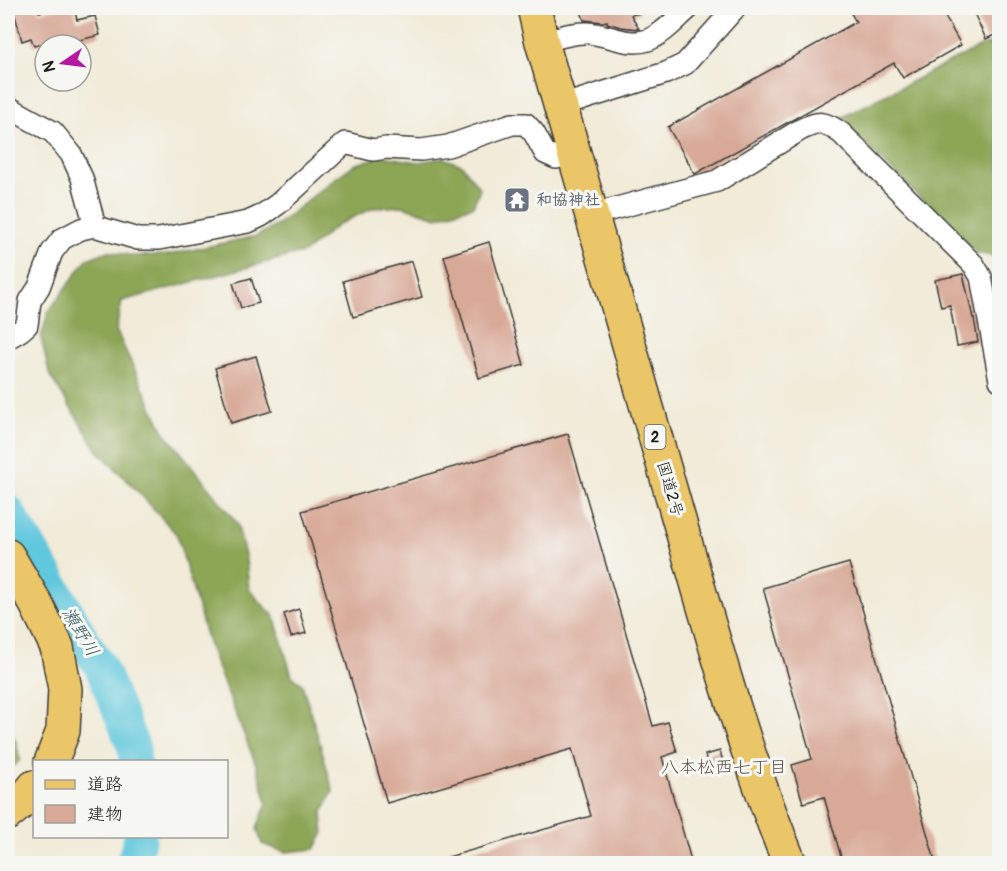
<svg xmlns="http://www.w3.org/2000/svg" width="1007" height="871" font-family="Pangolin,'Klee One',sans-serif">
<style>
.forest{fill:#8da657;stroke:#54613a;stroke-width:1.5}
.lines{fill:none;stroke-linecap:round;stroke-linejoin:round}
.river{stroke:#60c8dd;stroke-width:33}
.building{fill:#d8a997}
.street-casing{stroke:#3c3b38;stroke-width:24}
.primary-casing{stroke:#3c3b38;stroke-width:36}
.highway-casing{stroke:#3c3b38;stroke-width:36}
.street{stroke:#fff;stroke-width:21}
.primary{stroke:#ebc669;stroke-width:33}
.highway{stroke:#ebc669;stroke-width:33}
.labels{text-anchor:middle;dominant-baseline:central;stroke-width:6;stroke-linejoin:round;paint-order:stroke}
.shield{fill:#f6f6f2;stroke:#5d5d5c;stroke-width:1.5}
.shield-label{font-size:15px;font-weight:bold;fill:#1c1c1c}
.worship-label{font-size:16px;font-weight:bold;fill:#5b616d;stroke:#f6f6f2;text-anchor:start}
.street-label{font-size:16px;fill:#1c1c1c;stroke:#f6f6f2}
.water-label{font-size:18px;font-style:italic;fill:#345860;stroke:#f6f6f2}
.neighbourhood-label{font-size:18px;fill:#5e4d47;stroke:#f6f6f2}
</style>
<rect width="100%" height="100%" fill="#f6f6f2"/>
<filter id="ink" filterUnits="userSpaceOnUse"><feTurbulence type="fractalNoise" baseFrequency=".0167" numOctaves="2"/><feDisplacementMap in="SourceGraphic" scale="12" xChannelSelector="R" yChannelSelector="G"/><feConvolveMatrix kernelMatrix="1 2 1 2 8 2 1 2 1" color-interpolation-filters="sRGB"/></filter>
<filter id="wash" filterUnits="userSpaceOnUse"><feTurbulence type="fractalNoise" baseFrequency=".008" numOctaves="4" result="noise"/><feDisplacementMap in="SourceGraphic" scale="24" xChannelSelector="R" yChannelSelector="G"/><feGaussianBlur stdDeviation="1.35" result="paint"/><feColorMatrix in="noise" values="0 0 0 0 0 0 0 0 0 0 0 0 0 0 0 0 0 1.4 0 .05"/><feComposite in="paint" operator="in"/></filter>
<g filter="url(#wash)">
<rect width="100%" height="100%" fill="#f1ebd8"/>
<!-- forest -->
<g class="forest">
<polygon points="999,42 999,257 977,253 839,119 981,46"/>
<polygon points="382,156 419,162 443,158 462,165 480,189 473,206 437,217 402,206 373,208 339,224 305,252 122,301 116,330 163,430 237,523 246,560 249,589 259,601 274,616 292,676 302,684 321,747 333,791 322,814 324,833 315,849 285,852 262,844 257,828 267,803 257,767 210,649 177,535 143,497 99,452 50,376 41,338 48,312 87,259 108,251 134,256 168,255 257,236 277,225 338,176 354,165"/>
<polygon points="8,725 16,742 20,760 8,772"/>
</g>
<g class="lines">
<!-- river -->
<g class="river">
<polyline points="8,511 50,580 85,643 101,668 134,748 135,762"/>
<polyline points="132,864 137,849 140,836"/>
</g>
</g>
<g id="blocks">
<!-- building -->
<g class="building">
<polygon points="13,8 38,8 39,12 58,8 74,8 77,20 95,16 100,35 68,43 66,37 34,46 31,38 22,41"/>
<polygon points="580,8 639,8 640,13 631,15 639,29 621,27 607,23 607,21 603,22 584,20"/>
<polygon points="848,8 940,8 961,45 903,78 894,63 695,174 668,127 856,22"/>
<polygon points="982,8 999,8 999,33 986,39 973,11"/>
<polygon points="489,242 524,365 479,378 444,256"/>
<polygon points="412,261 422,297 353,317 343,281"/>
<polygon points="963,274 973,318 974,318 978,342 957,346 950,305 941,307 935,280"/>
<polygon points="251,278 259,303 241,308 233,283"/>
<polygon points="256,356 272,411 231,423 215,368"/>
<polygon points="568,434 653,726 668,722 677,752 662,757 692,864 442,864 441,859 591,816 572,749 387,803 302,511"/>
<polygon points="849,563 936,864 843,864 824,797 803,803 792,765 812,759 763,588"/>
<polygon points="299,609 306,633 291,637 284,614"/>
<polygon points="720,751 724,765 709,770 705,755"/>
</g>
</g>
</g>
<g filter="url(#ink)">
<use href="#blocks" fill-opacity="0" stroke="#3c3b38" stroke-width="1.5"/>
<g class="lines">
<defs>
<g id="street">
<path d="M542,42C557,38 572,32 588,33C608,34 628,47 648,40C664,34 677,18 689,8"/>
<polyline points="561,106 666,73 685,64 735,8"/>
<polyline points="8,107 53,132 71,154 82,178 92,215 94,226"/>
<path d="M591,215L717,181L800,130C820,121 823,121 841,133L974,265L981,277L1000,380"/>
<polyline points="8,338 20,331 27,325 30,301 39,287 52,252 62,239 81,229 94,226 138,239 159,239 248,222 261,216 278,204 345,143 373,150 386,148 421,150 448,146 512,124 526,124 534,133 545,153 556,158 574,154"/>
</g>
<g id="primary">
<polyline points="8,556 36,604 57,647 65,689 63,731 51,762"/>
<polyline points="8,813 23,801 34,787"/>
</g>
<path id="highway" d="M534,8L542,42C588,199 632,356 677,513C711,631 743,750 790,864"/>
</defs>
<!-- street casing -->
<use href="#street" class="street-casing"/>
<!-- primary casing -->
<use href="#primary" class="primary-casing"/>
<!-- highway casing -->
<use href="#highway" class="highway-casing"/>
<!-- street -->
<use href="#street" class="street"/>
<!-- primary -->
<use href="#primary" class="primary"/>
<!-- highway -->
<use href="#highway" class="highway"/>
</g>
</g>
<!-- icons -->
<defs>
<symbol id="temple-square" viewBox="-11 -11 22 22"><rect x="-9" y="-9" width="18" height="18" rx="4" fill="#6b7280" stroke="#f6f6f2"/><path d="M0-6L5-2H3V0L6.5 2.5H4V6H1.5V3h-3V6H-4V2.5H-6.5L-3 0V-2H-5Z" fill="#fff"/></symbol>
</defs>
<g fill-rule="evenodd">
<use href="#temple-square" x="502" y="185" width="30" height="30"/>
</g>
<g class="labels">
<!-- shield labels -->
<rect class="shield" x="644.5" y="425" width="21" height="24" rx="4.5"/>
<g class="shield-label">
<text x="655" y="437">2</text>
</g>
<!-- worship labels -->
<g class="worship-label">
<text x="536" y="200">和協神社</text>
</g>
<!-- street labels -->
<g class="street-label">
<text transform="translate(670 489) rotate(74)">国道2号</text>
</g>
<!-- water labels -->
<g class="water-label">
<text transform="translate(80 632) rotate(59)">瀬野川</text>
</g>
<!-- neighbourhood labels -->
<g class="neighbourhood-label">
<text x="724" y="767">八本松西七丁目</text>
</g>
</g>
<!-- margin -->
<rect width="1007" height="871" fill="none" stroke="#f6f6f2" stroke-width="30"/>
<!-- legend -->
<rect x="33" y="760" width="195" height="78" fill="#f6f6f2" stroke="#9f9f9c" stroke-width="1.5"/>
<rect x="45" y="780" width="30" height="9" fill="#ebc669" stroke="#9f9f9c" stroke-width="1.5"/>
<text x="87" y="790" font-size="18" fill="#1c1c1c">道路</text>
<rect x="45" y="805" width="30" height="18" fill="#d8a997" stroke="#9f9f9c" stroke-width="1.5"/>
<text x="87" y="820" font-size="18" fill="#1c1c1c">建物</text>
<!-- north arrow -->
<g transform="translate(63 63) rotate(256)"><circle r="28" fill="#f6f6f2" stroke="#9f9f9c" stroke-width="1.5"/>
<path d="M0-4.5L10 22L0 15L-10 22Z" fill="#b5179e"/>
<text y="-9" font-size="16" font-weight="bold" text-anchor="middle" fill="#1c1c1c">N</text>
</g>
</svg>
